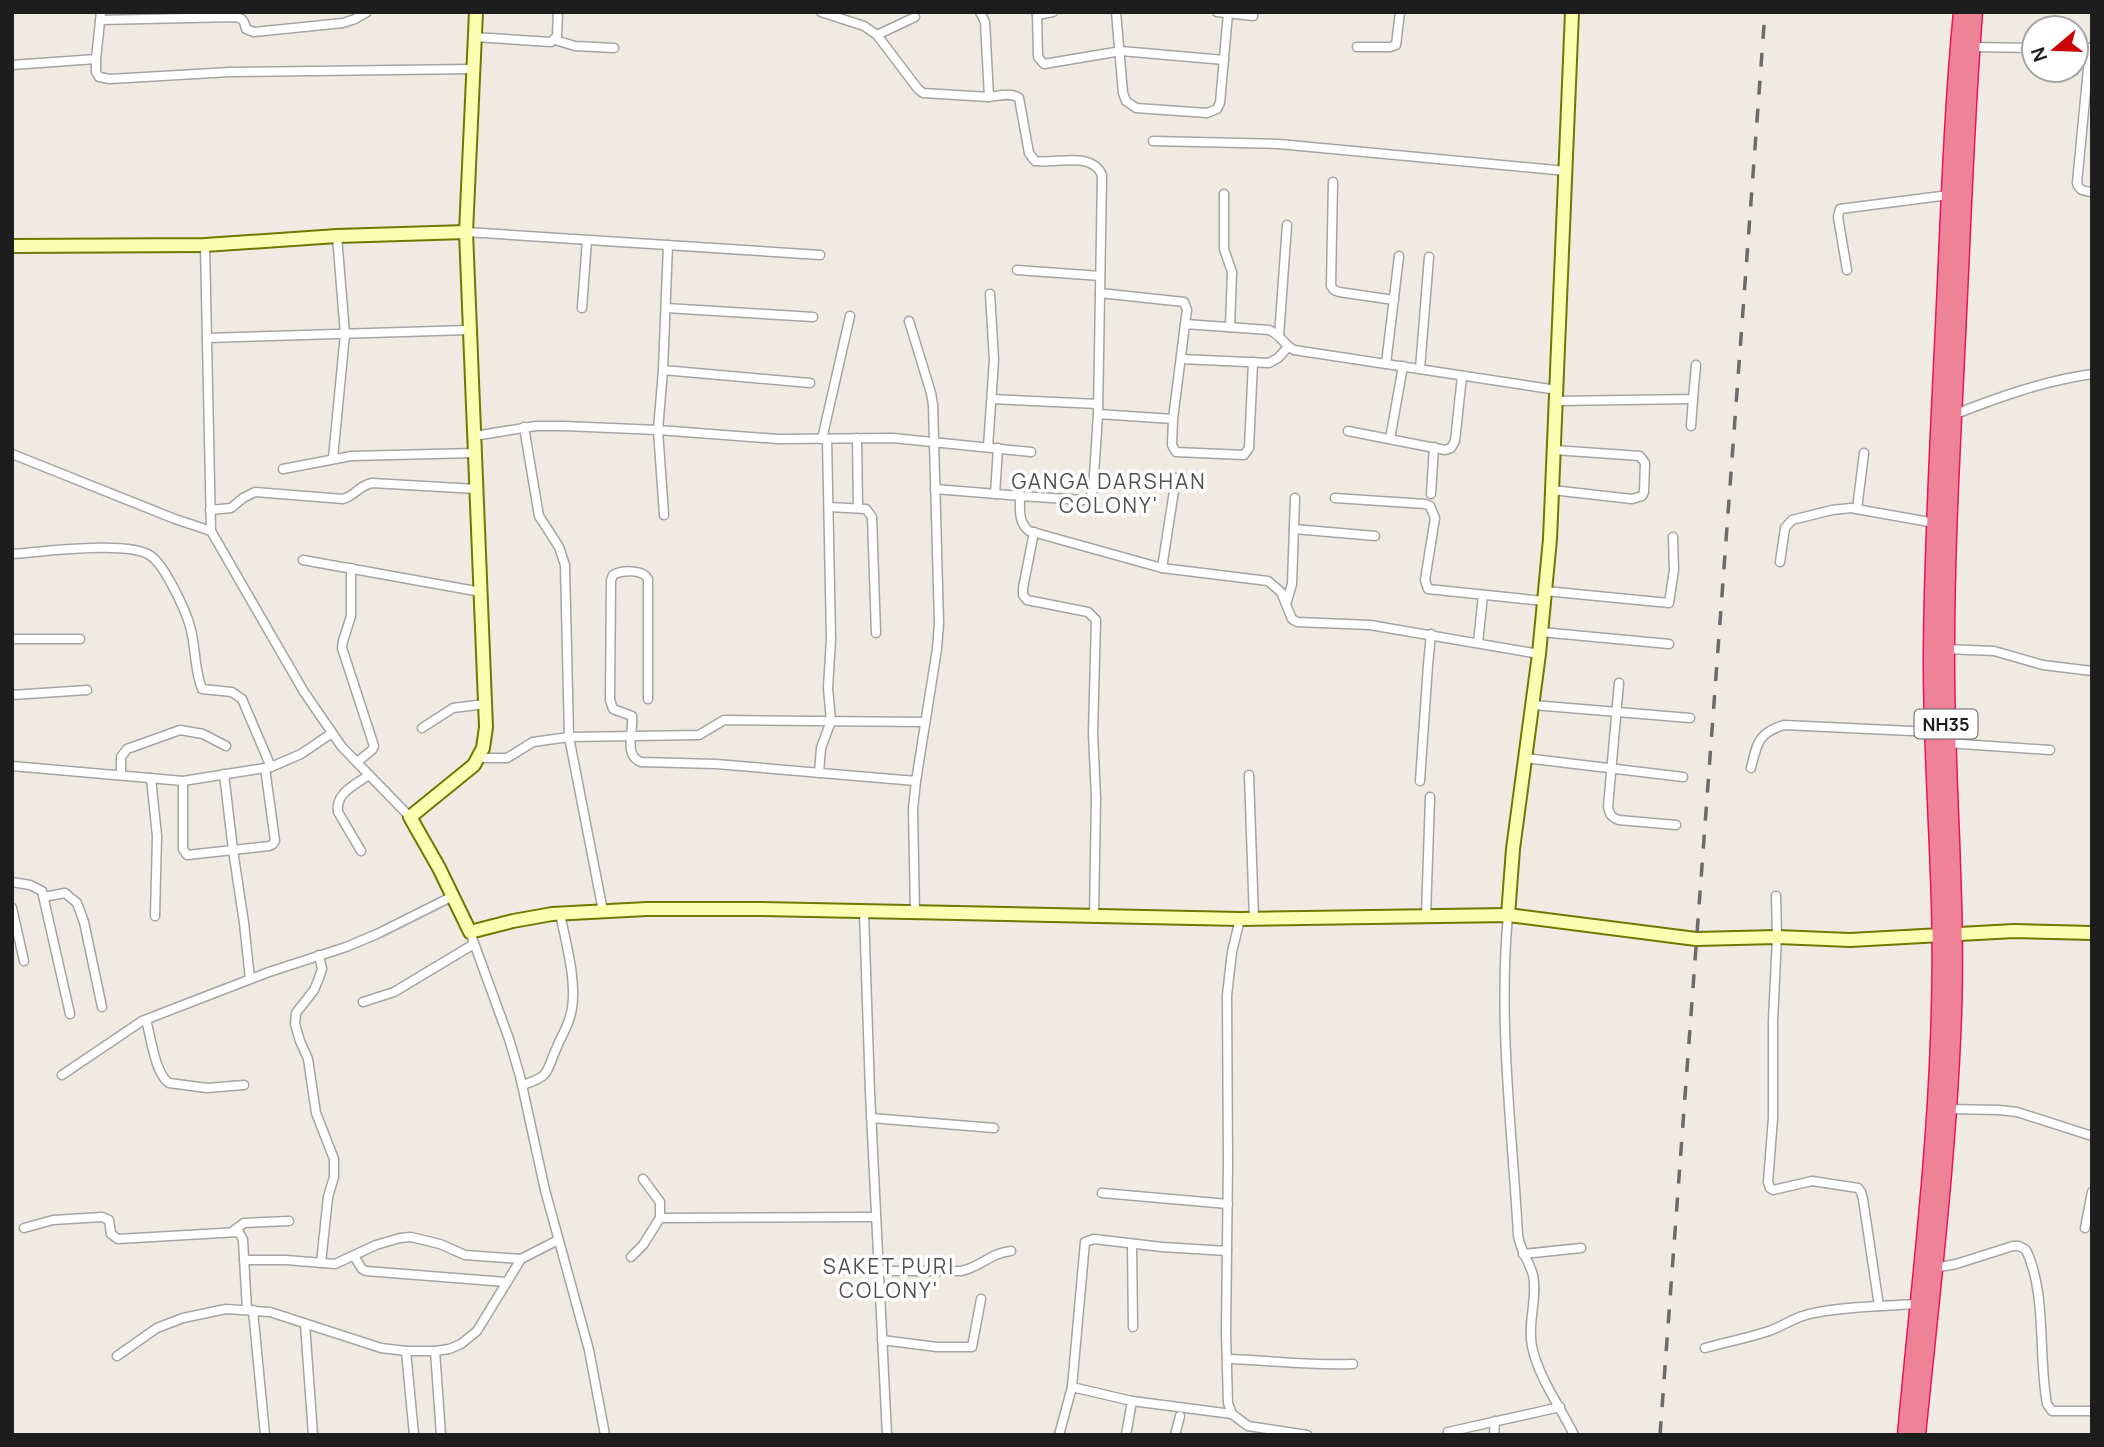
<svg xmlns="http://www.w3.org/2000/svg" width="2104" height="1447" font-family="Manrope,sans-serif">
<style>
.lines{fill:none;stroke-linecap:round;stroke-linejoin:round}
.street-casing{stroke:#a4a4a4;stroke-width:11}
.secondary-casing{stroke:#6d7900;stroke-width:16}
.highway-casing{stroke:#e71560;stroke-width:19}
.street{stroke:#fff;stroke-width:8}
.secondary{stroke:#fcffb1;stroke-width:12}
.highway{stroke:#ee8398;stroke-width:16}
.rail{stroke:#6b6b6b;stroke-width:3.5;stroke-dasharray:14 14;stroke-linecap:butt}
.labels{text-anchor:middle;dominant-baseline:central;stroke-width:7;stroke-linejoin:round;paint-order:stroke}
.shield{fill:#fff;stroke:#616161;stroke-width:2}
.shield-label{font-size:18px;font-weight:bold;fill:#1d1d1d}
.neighbourhood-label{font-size:21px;letter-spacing:2px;fill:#505050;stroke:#fff}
</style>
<rect width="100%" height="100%" fill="#efebe2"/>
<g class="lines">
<defs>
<g id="street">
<polyline points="821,12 864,26 877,35 918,89 923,93 989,97 985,22 980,12"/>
<polyline points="1037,12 1038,57 1044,64 1121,51 1224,60"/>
<polyline points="1116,12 1123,93 1126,101 1136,108 1207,113 1217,109 1220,103 1228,13"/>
<polyline points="1217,12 1253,16"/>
<polyline points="1037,15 1053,12"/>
<path d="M100,20L234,17C243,18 244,20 246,29L254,32L343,23L355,19L367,12"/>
<polyline points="877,35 915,17"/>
<polyline points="474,37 551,42 557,36 558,12"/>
<polyline points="555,40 575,46 614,48"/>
<polyline points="1357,47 1390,47 1396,45 1400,12"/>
<polyline points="1971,47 2034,48"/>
<polyline points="2076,48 2092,48"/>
<path d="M2090,48L2077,183C2079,191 2085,191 2092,192"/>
<polyline points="96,59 96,72 99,77 110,79 230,72 473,69"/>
<polyline points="12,65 96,59 101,12"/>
<path d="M989,97C998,96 1011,92 1019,98L1029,153L1035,161C1056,164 1092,151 1102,175L1098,414L1093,491L1088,500H1083L1020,496"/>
<polyline points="1153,141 1279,144 1566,171"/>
<polyline points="1333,182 1331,286 1334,290 1339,292 1394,300"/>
<polyline points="1224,194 1224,249 1232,272 1230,327"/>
<polyline points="466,232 820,255"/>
<polyline points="205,245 211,531"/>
<polyline points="1017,270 1100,276"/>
<polyline points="1847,270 1838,217 1840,209 1949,195"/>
<polyline points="1100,293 1184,302 1187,310 1185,324"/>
<polyline points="582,308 587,240"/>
<polyline points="666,308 813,317"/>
<polyline points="909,321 931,393 933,405 939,623 937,649 916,781 913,809 915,913"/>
<polyline points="1279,336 1287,225"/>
<polyline points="207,338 469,330"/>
<polyline points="1181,359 1269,363 1278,358 1288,347"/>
<polyline points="1386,364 1399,256"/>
<polyline points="1420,369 1429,257"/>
<polyline points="663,370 810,383"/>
<polyline points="992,399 1098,404"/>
<polyline points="1556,401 1693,399 1696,365"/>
<path d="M1098,414L1173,419L1185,324L1269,330C1280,334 1284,345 1294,350L1557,390"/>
<path d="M1953,415C1999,397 2043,381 2092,374"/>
<polyline points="1173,419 1172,445 1176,452 1244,455 1249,448 1253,362"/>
<polyline points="1691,426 1693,399"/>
<polyline points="524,427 539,516 559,547 565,565 569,737 603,911"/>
<polyline points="1348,431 1445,450 1451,448 1455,441 1462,376"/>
<polyline points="474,436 536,426 564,426 658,430 778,439 893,438 1031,452"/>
<polyline points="857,438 858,508"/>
<polyline points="822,439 850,316"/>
<polyline points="1390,439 1403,366"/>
<polyline points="988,447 994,360 990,294"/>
<polyline points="12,454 175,519 211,531 304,692 342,747 410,817"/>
<polyline points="333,458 345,334 337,236"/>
<polyline points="283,469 351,456 475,453"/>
<path d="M935,489L1020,496C1020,509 1018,522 1029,531L1162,568L1268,581L1281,592L1292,619L1297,622L1370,625L1539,654"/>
<polyline points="1552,490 1632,499 1642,496 1644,492 1645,463 1640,456 1554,450"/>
<polyline points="995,494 998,448"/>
<polyline points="1431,494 1434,447"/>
<polyline points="1335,498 1425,504 1430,506 1435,518 1425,580 1428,589 1544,601"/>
<polyline points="829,507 866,509 872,517 876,633"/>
<polyline points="1857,509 1864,453"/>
<path d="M210,510L231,508L243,498L255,492L343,499C355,496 358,486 372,483L476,489"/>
<polyline points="664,515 658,430 663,370 668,245"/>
<polyline points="1294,529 1375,536"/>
<polyline points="1034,532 1023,588 1023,595 1027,600 1088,612 1096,620 1093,733 1096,798 1094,916"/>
<path d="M12,554C42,552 129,540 151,556C165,566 185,609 190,626C196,647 194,669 202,689L232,692L242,699L271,767"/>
<polyline points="303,560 481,592"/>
<polyline points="1780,562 1785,528 1792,520 1832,510 1851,508 1935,523"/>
<polyline points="351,568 351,616 343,641 342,648 374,746 372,750 357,762"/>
<polyline points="1162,568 1176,478"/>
<polyline points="1545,591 1669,603 1674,570 1673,537"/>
<polyline points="1286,604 1292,584 1295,498"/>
<polyline points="1541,632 1669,644"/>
<polyline points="12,639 80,639"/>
<polyline points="1478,643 1483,595"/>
<polyline points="1946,649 1994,651 2043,665 2092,671"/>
<path d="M1619,683L1608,807C1610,815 1611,817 1619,820L1676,825"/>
<polyline points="12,695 87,690"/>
<path d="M648,699V579C643,569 622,570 613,575L611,580L610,700L613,709L632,716C634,731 623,755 641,762L716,764L916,781"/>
<polyline points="1533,705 1690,718"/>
<polyline points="422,728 453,708 485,704"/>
<polyline points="1947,743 2050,750"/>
<polyline points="479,758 507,758 533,742 569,737 699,735 724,720 925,722"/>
<polyline points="1525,758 1683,777"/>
<polyline points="12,766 183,781 271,767 301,754 332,733"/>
<path d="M1751,768C1757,743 1758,733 1784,725L1933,732"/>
<polyline points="819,773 821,748 831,721 828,688 831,639 827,439"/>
<polyline points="224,774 233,850 269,846 273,844 275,841 265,768"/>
<polyline points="121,775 121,757 127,749 180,730 203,734 226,746"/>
<polyline points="1249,775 1254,919"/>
<polyline points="151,778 157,836 155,916"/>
<polyline points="183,781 183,849 187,855 233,850 244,923 250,979"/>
<polyline points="1420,781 1428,665 1431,634"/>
<path d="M361,851L338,812C335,793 355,785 369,775"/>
<polyline points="12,882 30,885 42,891 70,1014"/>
<polyline points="1776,896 1777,937 1773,1021 1773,1118 1768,1182 1770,1188 1773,1190 1812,1181 1858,1188 1861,1192 1863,1199 1879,1306"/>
<polyline points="44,897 65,893 77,903 84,922 102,1007"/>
<polyline points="12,908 24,961"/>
<polyline points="864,912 870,1092 887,1435"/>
<path d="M1508,915C1498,1022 1512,1128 1518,1235C1520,1250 1529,1261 1533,1275C1538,1298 1527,1323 1532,1346C1538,1377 1560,1406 1574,1435"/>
<polyline points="1426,916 1430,797"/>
<polyline points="1240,919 1232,952 1227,995 1228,1163 1226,1333 1228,1403 1232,1414 1248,1426 1307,1435"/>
<polyline points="470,932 509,1039 520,1076 545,1190 589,1350 605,1435"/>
<polyline points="319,955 322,969 319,978 314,990 296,1013 295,1024 300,1041 308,1059 316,1113 334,1159 334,1177 328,1197 321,1263"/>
<polyline points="363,1002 394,992 474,944"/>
<path d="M146,1020C151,1037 155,1074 169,1083L207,1088L244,1085"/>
<polyline points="62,1075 142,1021 269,972 346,947 377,934 453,896"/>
<path d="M523,1085C552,1075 545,1073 557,1047C561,1037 567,1028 570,1017C579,988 566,943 560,914"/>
<polyline points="1948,1109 1999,1110 2017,1112 2092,1136"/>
<polyline points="871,1118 994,1128"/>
<polyline points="643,1179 660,1202 660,1218"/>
<polyline points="1102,1193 1228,1204"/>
<polyline points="24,1228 53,1220 102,1217 109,1220 111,1234 118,1239 239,1232 243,1240 247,1310"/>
<polyline points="2085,1228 2092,1192"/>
<polyline points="233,1231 244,1223 289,1221"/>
<polyline points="1132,1244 1133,1327"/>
<polyline points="1523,1254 1581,1248"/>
<polyline points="354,1256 362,1269 366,1271 506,1282"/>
<polyline points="631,1257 643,1245 660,1218 875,1217"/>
<polyline points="244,1260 286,1260 335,1264 376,1245 400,1238 411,1237 440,1244 465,1255 521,1259"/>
<path d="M1934,1268L1956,1264L2013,1246H2019L2026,1250C2047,1293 2038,1357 2047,1404L2052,1411H2092"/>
<path d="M878,1271H961C981,1267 990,1253 1011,1251"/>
<polyline points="253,1310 265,1435"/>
<polyline points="305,1324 313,1435"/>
<polyline points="882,1340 937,1347 972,1347 981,1299"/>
<path d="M1705,1348C1726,1342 1748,1338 1769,1331C1786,1325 1795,1316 1814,1313C1848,1306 1884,1306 1918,1304"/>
<polyline points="406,1351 414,1435"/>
<polyline points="435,1351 441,1435"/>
<polyline points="117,1356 157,1328 183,1318 226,1309 270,1312 381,1348 406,1351 435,1351 449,1349 461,1344 477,1331 521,1259 558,1240"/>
<path d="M1227,1359C1269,1360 1310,1366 1353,1364"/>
<polyline points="1072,1387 1132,1401 1232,1414"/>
<polyline points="1448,1432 1560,1407"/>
<polyline points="1059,1435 1072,1387 1085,1242 1094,1239 1162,1247 1227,1251"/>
<polyline points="1126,1435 1132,1401"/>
<polyline points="1175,1435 1180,1416"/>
<polyline points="1494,1435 1495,1421"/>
</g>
<g id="secondary">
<polyline points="476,12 466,232 486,727 483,748 474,765 410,817 439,868 470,932 513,921 552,914 647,909 762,909 1240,919 1508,915 1696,939 1777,937 1850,940 2014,931 2092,933"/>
<polyline points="12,246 205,245 337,236 466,232"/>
<polyline points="1508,915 1513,849 1539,654 1550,539 1572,12"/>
</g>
<g id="highway">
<path d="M1906,1435C1919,1292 1937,1150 1940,1007C1944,887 1931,768 1932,649C1933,541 1939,434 1944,327C1949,222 1952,117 1962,12"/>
<path d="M1917,1435C1931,1295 1948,1154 1953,1014C1957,892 1945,770 1946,649C1946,536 1953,425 1958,313C1963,212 1966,112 1974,12"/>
</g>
</defs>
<!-- street casing -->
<use href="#street" class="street-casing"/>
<!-- secondary casing -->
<use href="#secondary" class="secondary-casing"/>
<!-- highway casing -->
<use href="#highway" class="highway-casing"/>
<!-- street -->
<use href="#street" class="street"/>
<!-- secondary -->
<use href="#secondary" class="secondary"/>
<!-- highway -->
<use href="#highway" class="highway"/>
<!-- rail -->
<polyline class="rail" points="1660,1435 1765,12"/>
</g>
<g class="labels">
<!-- shield labels -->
<rect class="shield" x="1914.5" y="709.5" width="63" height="29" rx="5"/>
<g class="shield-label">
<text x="1946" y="724">NH35</text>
</g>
<!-- neighbourhood labels -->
<g class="neighbourhood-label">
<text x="1109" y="481">GANGA DARSHAN<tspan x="1109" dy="24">COLONY'</tspan></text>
<text x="889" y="1266">SAKET PURI<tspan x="889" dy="24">COLONY'</tspan></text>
</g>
</g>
<!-- border -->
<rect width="2104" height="1447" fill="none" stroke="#1d1d1d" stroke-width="28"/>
<!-- north arrow -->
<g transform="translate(2055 49) rotate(251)"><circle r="33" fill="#ffffff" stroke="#a5a5a5" stroke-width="2"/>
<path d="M0-5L12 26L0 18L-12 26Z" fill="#cb0002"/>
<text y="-10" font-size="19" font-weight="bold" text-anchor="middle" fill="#1d1d1d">N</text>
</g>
</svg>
